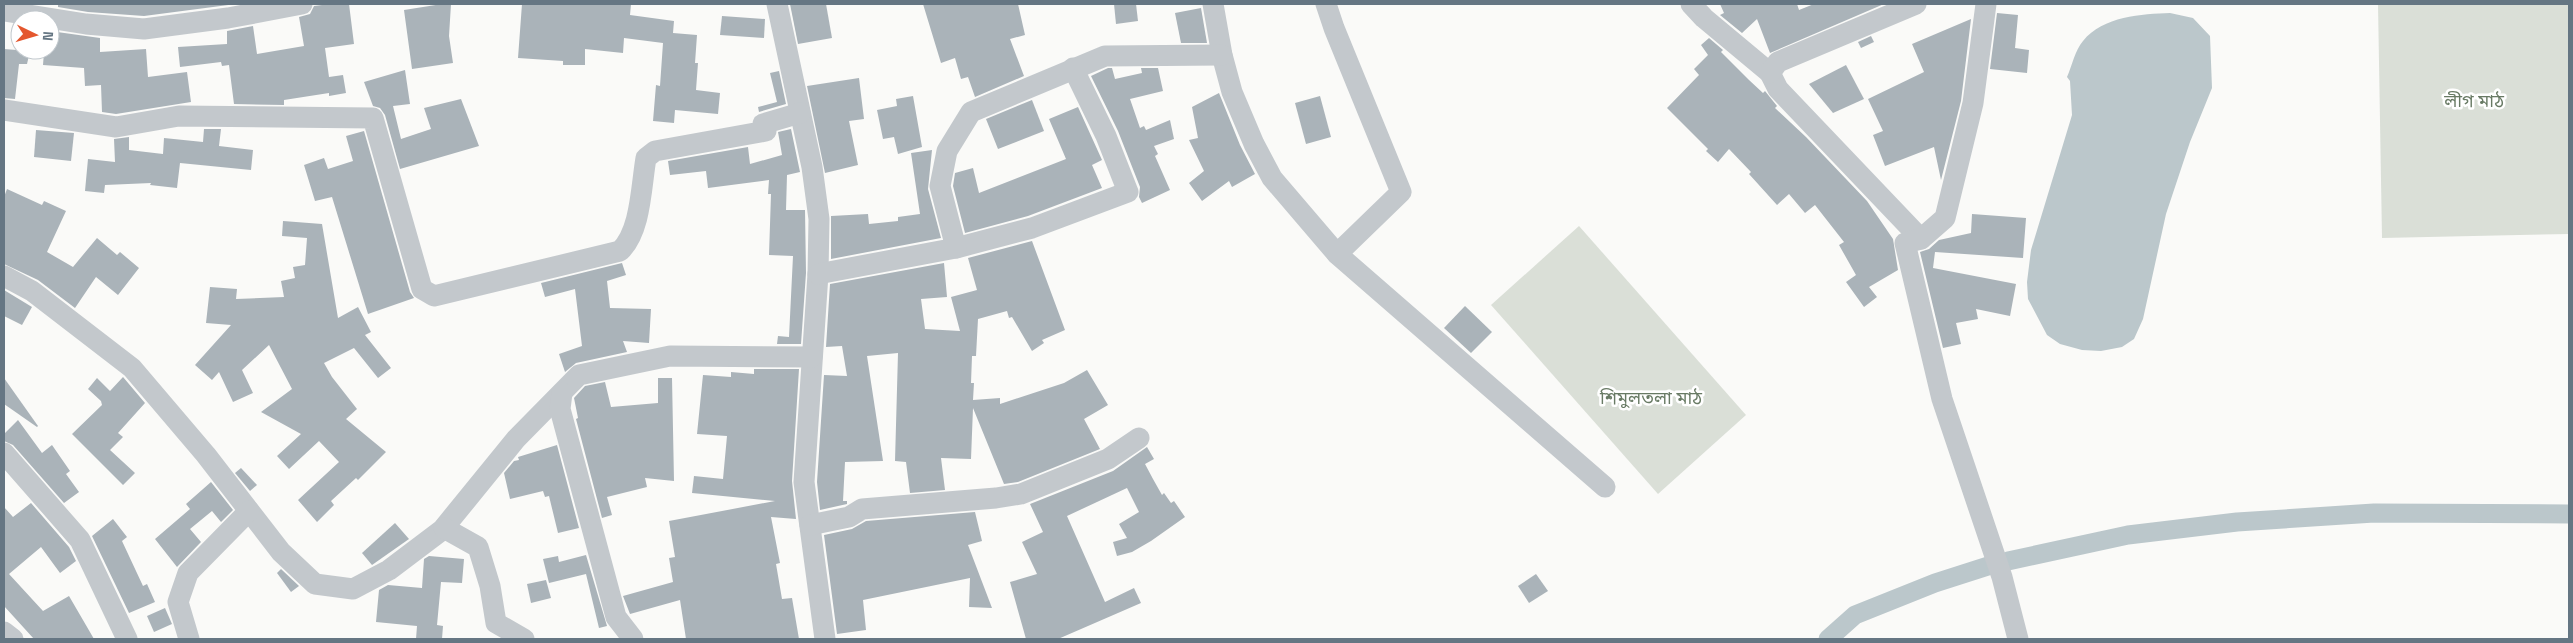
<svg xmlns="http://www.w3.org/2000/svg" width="2573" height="643" font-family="'Space Grotesk','Noto Sans Bengali',sans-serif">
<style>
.green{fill:#dadfd7}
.water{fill:#bbc7cb}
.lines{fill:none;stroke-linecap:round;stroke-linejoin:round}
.canal{stroke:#bbc7cb;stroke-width:19}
.building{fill:#aab3b9}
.street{stroke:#c3c8cc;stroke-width:21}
.labels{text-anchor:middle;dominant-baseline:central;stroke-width:5;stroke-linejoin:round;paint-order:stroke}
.park-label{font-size:18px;fill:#687a64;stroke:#fff}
</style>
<rect width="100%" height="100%" fill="#fafaf8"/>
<!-- green -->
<g class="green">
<polygon points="2378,4 2569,4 2569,234 2382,238"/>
<polygon points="1579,226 1746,415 1658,494 1491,305"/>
</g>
<!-- water -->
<path class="water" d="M2170,13L2193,18L2210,36L2212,88L2190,142L2166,214L2143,319L2134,339L2122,347L2101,351L2082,350L2060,344L2047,335L2028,299L2027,282L2031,250L2072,115L2070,81L2067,77C2072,66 2075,50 2083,41C2103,16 2142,14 2170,13Z"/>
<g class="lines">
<!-- canal -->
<g class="canal">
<polyline points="2008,561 2128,535 2237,522 2374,513 2569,514"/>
<polyline points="1828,639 1855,615 1935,583 1988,566"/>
</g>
</g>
<!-- building -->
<g class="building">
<polygon points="58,4 236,4 144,16 88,12 58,7"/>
<polygon points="330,4 349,4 354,44 325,48 329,77 343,75 346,93 329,96 329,93 284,100 284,105 234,104 229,65 222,66 221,62 180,67 178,47 227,44 227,31 253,26 257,54 304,46 299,17 310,14 314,6"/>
<polygon points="442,4 451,4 449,36 453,63 412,69 404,10"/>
<polygon points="522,4 631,4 630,15 674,21 673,33 697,35 695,63 698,63 696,90 720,93 718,114 675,110 674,123 653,121 656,85 660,86 663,43 624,38 623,53 585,49 585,65 563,65 563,61 518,58"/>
<polygon points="790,4 826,4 832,38 798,44"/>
<polygon points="923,4 1018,4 1025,35 1010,39 1024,76 975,97 968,77 961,79 955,58 941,63"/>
<polygon points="1114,4 1136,4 1138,21 1116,24"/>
<polygon points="1720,4 1797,4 1799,10 1814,4 1884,4 1770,53 1757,19 1742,33 1720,15 1724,13"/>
<polygon points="1201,8 1207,43 1181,43 1175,13"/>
<polygon points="1997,13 2018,15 2015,48 2029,50 2027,73 1990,69"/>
<polygon points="722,16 765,19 764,38 720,35"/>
<polygon points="1971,19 1961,101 1941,180 1934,147 1885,166 1873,135 1883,131 1868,99 1924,72 1912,44"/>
<polygon points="50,31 100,38 100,52 146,49 148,77 187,72 191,102 116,114 102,112 101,85 85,86 84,68 43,65 44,52 50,52"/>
<polygon points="1871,36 1874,42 1861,48 1858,42"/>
<polygon points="1709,38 1723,50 1721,52 1749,80 1763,93 1765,91 1777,106 1775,108 1806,137 1867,201 1893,239 1898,270 1869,287 1877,297 1864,307 1846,282 1856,275 1839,245 1844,242 1815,205 1805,213 1789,194 1777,205 1749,174 1751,172 1729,149 1718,162 1706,151 1708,149 1667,108 1699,75 1694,69 1708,55 1701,45"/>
<polygon points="4,49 30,51 27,64 19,64 15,99 4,98"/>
<polygon points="1846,65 1864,99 1833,113 1809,84"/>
<polygon points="1108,68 1112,68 1115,79 1142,73 1141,68 1158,68 1163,91 1130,99 1140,128 1144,126 1146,130 1170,120 1174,139 1154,146 1158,154 1155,156 1170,190 1142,203 1139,197 1140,187 1118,131 1091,76"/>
<polygon points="405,70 410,104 393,106 401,139 431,129 424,108 461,99 479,146 400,169 385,115 380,108 373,106 364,82"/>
<polygon points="779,71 786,104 759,112 758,107 777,102 770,73"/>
<polygon points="859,78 864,119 849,121 858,165 825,173 807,86"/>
<polygon points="1219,93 1240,145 1255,174 1232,187 1229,181 1202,201 1189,183 1204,171 1189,140 1198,138 1192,107"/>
<polygon points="913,96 922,147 898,154 894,137 883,139 877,110 897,106 896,99"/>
<polygon points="1320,96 1331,137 1306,144 1295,103"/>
<polygon points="1032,100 1044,131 998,149 986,119"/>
<polygon points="1078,107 1102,160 1092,165 1102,188 1028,216 965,233 953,186 955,173 973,168 979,193 1066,159 1049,119"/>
<polygon points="204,129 221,129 219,146 253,150 251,170 180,163 177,188 150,185 151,183 105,185 104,193 85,191 88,159 115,162 114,139 129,137 129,150 163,154 164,138 203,142"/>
<polygon points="791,129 800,172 787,175 786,210 805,210 806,273 801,344 777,344 778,336 789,337 793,256 769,255 771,194 768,194 769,180 708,188 706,171 670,175 668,161 748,147 750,164 782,155 778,132"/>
<polygon points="36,130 74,133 71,161 34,157"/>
<polygon points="364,131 410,292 414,298 368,314 332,197 315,201 304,165 324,158 328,169 353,161 346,136"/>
<polygon points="932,150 928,189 941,238 831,259 831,216 868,214 869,224 898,221 898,217 920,214 911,153"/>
<polygon points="7,189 42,205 44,201 66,211 47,252 73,267 97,238 117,255 120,252 139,268 118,295 96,277 75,308 38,280 4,264 4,197"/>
<polygon points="1972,214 2026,218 2023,258 1935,252 1933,268 2016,284 2010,316 1976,309 1978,319 1956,323 1961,344 1943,348 1920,252 1929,249 1939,240 1971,233"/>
<polygon points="283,221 322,224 338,318 358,307 371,332 365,335 391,368 378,378 354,348 324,363 332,377 357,409 346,419 386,452 358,480 356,478 331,501 334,505 317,522 298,500 339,462 319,441 289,469 277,456 301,434 261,412 292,389 269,345 242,370 253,393 233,402 219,372 212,380 195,365 231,325 206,323 210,287 237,289 236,299 284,297 281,281 295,278 293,267 305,265 307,238 282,236"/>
<polygon points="1032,241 1065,330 1042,340 1044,343 1032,351 1012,317 1009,318 1007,311 978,319 976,356 972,356 971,383 974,383 973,400 1000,398 1000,404 1064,383 1087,370 1108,405 1084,419 1100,449 1018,482 1004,484 973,408 971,459 941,458 945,490 910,493 906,462 895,461 898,353 867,356 883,461 845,462 843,501 847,501 847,504 820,510 817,482 824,375 847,376 842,346 826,347 830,284 944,263 947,297 921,299 925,329 960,331 951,297 977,290 968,258"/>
<polygon points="622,263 626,275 607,281 610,308 651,309 649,343 623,341 627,352 576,363 565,372 559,354 582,346 575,289 545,297 541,283"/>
<polygon points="4,290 32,307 22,325 4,316"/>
<polygon points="1465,306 1492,332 1471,353 1444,328"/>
<polygon points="754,369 799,369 792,481 796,519 771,517 780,563 776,564 782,599 792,598 799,639 686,639 680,600 630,614 623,596 673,582 669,558 675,557 669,521 775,501 692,493 694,476 723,479 727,436 697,434 703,375 731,377 731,372 754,374"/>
<polygon points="123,377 145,403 118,433 123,437 110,450 135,473 123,485 72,434 102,405 101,401 88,389 97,378 110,391"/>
<polygon points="4,378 38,426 37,427 4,404"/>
<polygon points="658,378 672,378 674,481 645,478 647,487 607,497 612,515 602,518 576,419 578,418 574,398 585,386 605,382 611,407 658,403"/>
<polygon points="18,420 42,453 52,445 70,471 66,474 79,492 64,503 13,445 4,441 4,434"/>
<polygon points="557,445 579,528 558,533 549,496 545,497 543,491 510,499 504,473 514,461 519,460 518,457"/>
<polygon points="1147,447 1154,459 1145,464 1153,479 1162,495 1164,493 1171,503 1174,501 1185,517 1151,541 1132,552 1117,556 1113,542 1127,538 1119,524 1139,512 1127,488 1067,516 1105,602 1134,588 1141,603 1058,639 1026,639 1010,582 1037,574 1022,542 1043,532 1030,504 1113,471"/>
<polygon points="241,468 257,485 250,491 235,473"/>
<polygon points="211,482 233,510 221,522 212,511 190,529 201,542 177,567 155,539 190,509 186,504"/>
<polygon points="31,503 69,547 76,561 60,573 41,547 9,574 43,611 69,596 94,639 34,639 4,606 4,507 13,517"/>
<polygon points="975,512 982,541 968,545 992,608 969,607 970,578 863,600 866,630 837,634 824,535 852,529 866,521"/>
<polygon points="113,519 127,537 122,541 143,586 147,584 155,602 129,613 92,536"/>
<polygon points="395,523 409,539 372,565 362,553"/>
<polygon points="586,555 607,626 599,628 586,574 549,583 543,559 558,556 559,562"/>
<polygon points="429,556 464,559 462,583 441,582 437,625 443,626 442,639 416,639 417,626 376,622 379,590 388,585 422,588 424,559"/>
<polygon points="281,569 299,586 291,592 277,573"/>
<polygon points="1536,574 1548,591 1529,603 1518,586"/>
<polygon points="546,580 551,598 531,603 527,584"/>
<polygon points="165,608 172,624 154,632 147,616"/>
</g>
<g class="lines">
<!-- street -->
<g class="street">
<polyline points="777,4 812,167 819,219 818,274 804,482 825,639"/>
<polyline points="1213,4 1222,55 1232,92 1254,144 1272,178 1337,254 1605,487"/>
<polyline points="1326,4 1334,28 1401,192 1337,254"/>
<polyline points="1691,4 1704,18 1770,73 1778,89 1921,239"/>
<polyline points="1986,4 1973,103 1945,218 1921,239 1905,243 1942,399 2002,577 2018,639"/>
<polyline points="4,11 86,24 144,29 228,18 302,4"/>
<polyline points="1770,73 1778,62 1916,4"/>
<path d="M4,110L116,127L179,116L373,118L422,289L434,296L620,251C641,231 641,187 646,158L655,151L766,131L763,124L800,113"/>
<polyline points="956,248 1032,228 1128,192 1106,136 1073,68"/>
<polyline points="818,274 956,248 940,186 947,151 971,112 1105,56 1222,55"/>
<polyline points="4,276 32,291 132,368 206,455 281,552 315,584 353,589 389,570 442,530 516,439 579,375 670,356 812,357"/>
<polyline points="562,393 560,409 616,617 633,639"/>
<polyline points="4,453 80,540 127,639"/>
<polyline points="810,525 849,517 862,509 996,498 1021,494 1108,459 1139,438"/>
<polyline points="444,528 478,547 490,586 496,623 524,639"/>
<polyline points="4,632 13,639"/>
<polyline points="189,639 178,602 188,573 249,511"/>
</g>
</g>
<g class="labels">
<!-- park labels -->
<g class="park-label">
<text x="2474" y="100">লীগ মাঠ</text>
<text x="1651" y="397">শিমুলতলা মাঠ</text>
</g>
</g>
<!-- border -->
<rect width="2573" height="643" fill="none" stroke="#657683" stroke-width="10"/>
<!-- north arrow -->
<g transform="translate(35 35) rotate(95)"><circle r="24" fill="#ffffff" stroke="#c1c8cd"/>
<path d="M0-4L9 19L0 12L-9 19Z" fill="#e4572e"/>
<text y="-8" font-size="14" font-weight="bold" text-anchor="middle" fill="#657683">N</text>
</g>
</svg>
